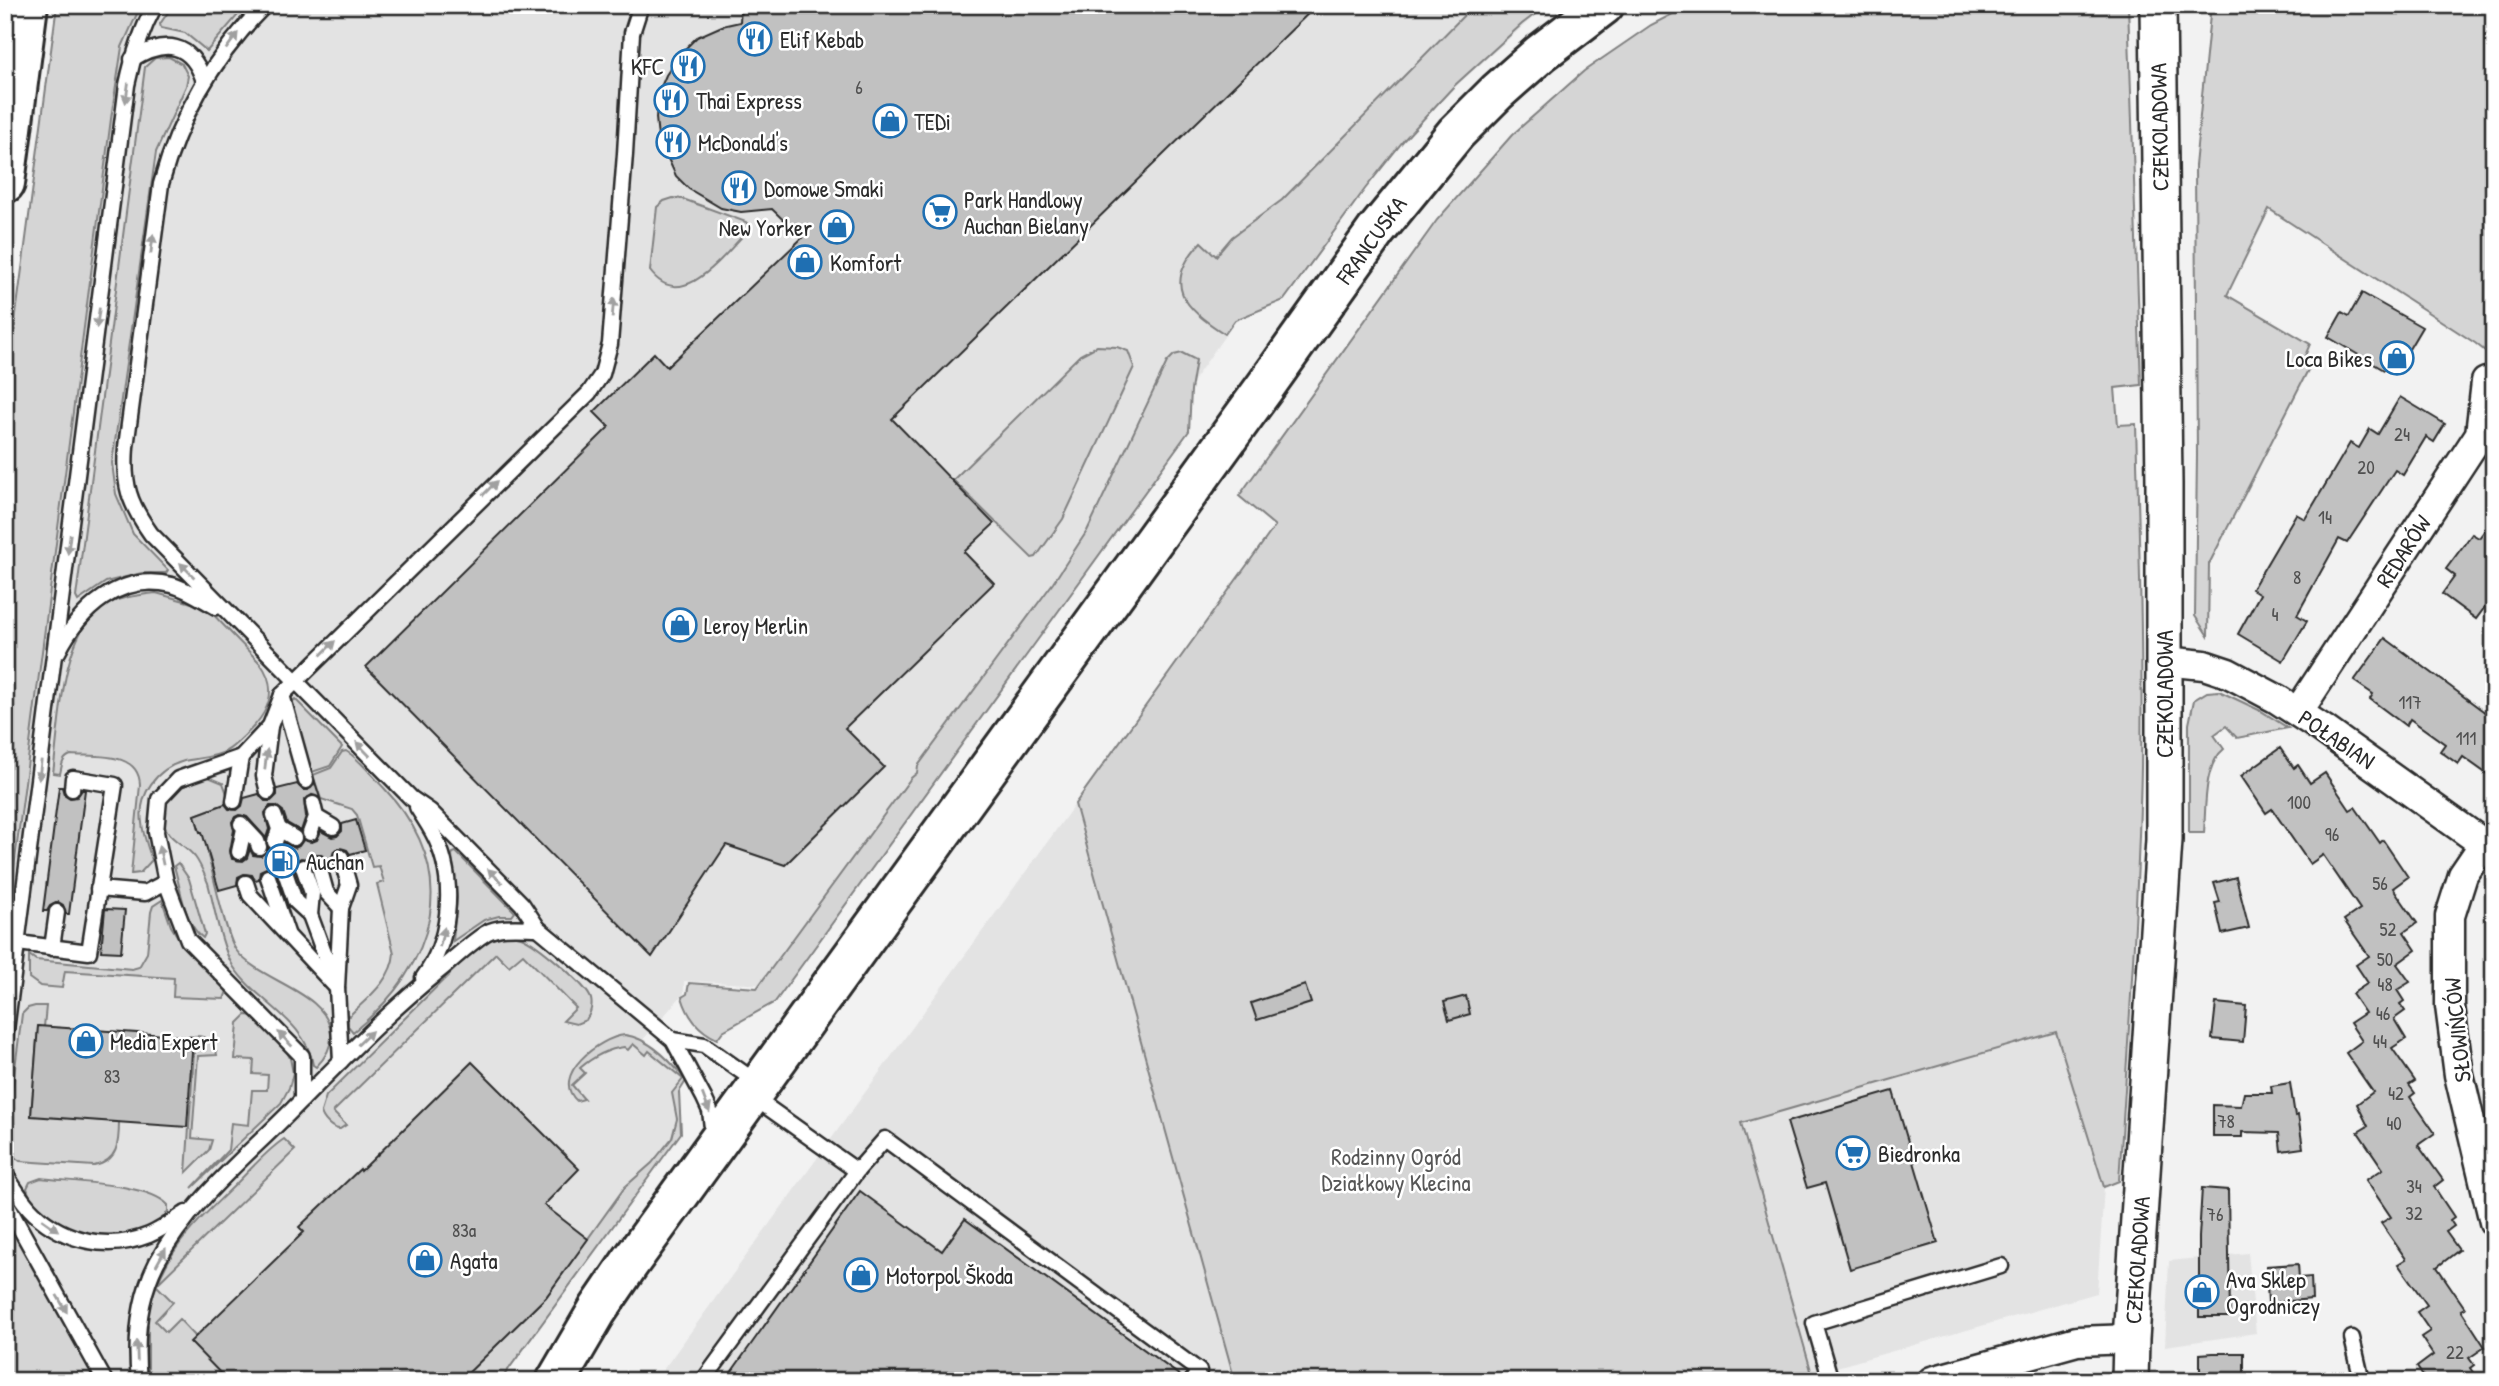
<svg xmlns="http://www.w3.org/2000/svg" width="2499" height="1386" font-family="'Patrick Hand',sans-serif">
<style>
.built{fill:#e3e3e3}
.green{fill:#d5d5d5;stroke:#808080;stroke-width:2}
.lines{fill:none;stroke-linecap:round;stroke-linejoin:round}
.stream{stroke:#787878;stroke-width:7}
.building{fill:#c1c1c1;stroke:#2b2b2b;stroke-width:2}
.service-casing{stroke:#2b2b2b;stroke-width:19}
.minor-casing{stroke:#2b2b2b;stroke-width:33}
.tertiary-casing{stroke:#2b2b2b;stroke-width:40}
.secondary-casing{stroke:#2b2b2b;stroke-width:44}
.primary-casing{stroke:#2b2b2b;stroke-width:44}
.service{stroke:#fff;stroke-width:14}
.minor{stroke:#fff;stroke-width:28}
.tertiary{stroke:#fff;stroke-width:35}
.secondary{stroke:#fff;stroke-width:38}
.primary{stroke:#fff;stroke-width:38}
.oneway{fill:#a0a0a0}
.labels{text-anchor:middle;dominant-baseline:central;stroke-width:5;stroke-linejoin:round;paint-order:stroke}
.number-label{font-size:19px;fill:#505050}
.poi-label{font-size:23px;fill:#2b2b2b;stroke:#fff;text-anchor:start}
.street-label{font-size:23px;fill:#2b2b2b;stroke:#fff}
.park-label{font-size:23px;fill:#565656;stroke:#fff}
</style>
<rect width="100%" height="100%" fill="#f2f2f2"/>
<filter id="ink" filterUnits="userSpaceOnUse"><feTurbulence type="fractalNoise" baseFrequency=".0143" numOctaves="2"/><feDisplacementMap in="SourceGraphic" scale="14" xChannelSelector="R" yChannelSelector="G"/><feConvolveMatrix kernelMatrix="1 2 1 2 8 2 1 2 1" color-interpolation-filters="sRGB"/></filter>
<g filter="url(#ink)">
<!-- built -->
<g class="built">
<polygon points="57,5 1547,5 1458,84 1381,161 1285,299 1235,321 772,985 684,981 684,993 640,1043 685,1082 679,1092 680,1132 500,1381 93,1381 5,1223 5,462"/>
<polygon points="1075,804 1235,1381 655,1381"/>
<polygon points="2056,1032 2104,1187 2097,1293 1812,1374 1741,1123"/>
<polygon points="2248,1253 2256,1333 2165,1346 2169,1261"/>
</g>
<!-- green -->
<g class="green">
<polygon points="57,5 141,5 122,47 111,119 5,937 5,397"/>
<polygon points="173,5 226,5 238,11 238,15 207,51 185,33 161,28 160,24"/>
<path d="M1474,5H1547L1522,24L1454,86L1404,140L1365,189L1284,300L1235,320L1225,334C1184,308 1161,285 1201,242L1216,256L1232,237L1282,200Z"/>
<path d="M1690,5H2128L2141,385L2115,388L2118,425L2136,424C2139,539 2143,653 2141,768C2138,906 2128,1043 2119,1181L2104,1187L2056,1032L1741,1123L1812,1374L1788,1381H1235L1075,804L1275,526L1239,496L1437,220L1512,135L1584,71L1651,25Z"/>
<polygon points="2211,5 2494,5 2494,358 2475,343 2269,209 2227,295 2310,344 2302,363 2309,368 2209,564 2208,636 2195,616 2197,454 2195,166"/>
<polygon points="169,57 182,64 188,76 186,86 156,152 112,463 116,494 133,534 168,570 166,573 142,573 106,582 78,601 76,597 145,67 155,58"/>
<path d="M673,198L683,199L746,222L750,228C726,252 683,315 650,271L657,207L664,201Z"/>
<polygon points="1097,346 1117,347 1128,351 1134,367 1063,519 1036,557 1032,558 953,480 1080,355"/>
<path d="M1182,353L1196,360L1191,390L1189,431L775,1002L723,1031L717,1039C698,1030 688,1017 682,997L687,994L689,983L757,988L911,778L917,773L918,766L1053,583L1087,531L1167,362L1174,355Z"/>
<path d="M156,593L206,607L260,663C281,691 266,717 243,737C238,742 232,748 226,751C214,758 197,758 184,761C156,769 138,794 142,823C143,835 148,848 152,860L140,873L131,874L140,785C139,751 96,757 71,755C62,758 62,765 60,774L53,773C60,725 60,641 99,609C114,598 138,595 156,593Z"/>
<path d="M2219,691L2261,711L2288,728L2237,738L2226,726L2214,735L2224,749C2203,766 2206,807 2204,833H2189V724L2194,700L2207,692Z"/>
<polygon points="295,699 342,747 330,766 309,773 291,703"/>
<path d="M346,751C360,759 372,776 384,788C463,872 437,965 353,1032L348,1026V1017C366,999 392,981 394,953L377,884L384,882L379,866L372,867L357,815L352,809L321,799L313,775L331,768L342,752Z"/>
<path d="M206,776L223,783L230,802L195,815L200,832L227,824L228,828L234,826L208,856C214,877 226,936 236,950C259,982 328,991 331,1034C332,1047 325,1058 316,1067L313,1065C306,1020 255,1001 233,966C221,947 214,905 208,883C204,874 201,865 195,857C178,837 163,842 162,808L176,786Z"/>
<polygon points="456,852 515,912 512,916 499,916 484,920 453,941 457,898 452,855 453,853"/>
<path d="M178,863L189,879L205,934L203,938C184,924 181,888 174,866Z"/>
<polygon points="162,900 171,926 182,944 227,991 224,999 173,997 174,978 65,971 62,988 40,986 29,978 29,955 36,960 132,969 139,967 147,953 151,912 153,906"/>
<path d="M498,935C506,935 514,934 521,937C535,942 587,985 591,999C593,1007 590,1014 586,1020L576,1024L563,1021L576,1008L523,954L509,966L496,953L333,1112L346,1125L340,1129C332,1129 323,1120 321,1112L326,1096L475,949L489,938Z"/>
<path d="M35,1006H46L44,1027H38L31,1115L119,1122C119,1143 118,1161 94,1166L20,1161L13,1156L9,1114L22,1014L28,1008Z"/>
<polygon points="246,1015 253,1016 285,1048 290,1058 293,1073 289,1088 281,1103 192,1188 228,1150 231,1123 249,1125 252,1090 267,1090 268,1075 253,1074 254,1060 235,1059 238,1023"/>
<path d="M625,1035C648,1038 670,1060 684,1078L686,1081L679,1092L681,1133L500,1381H460L546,1297L625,1187L652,1163L672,1138L677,1119L672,1093L683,1079L649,1051L646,1055L633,1044L628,1050L624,1047C607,1049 593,1057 580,1068L585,1073L572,1085L584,1099L577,1101C549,1076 600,1037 625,1035Z"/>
<path d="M195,1036C208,1036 215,1042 217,1055L198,1056L192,1138L212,1140L209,1150L186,1173Z"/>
<path d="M284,1139L295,1150L156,1285L173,1302L155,1321L166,1332L179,1319L196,1337L228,1381H148V1325L145,1321C164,1251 186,1233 236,1184C252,1168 266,1151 284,1139Z"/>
<path d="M41,1178C71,1182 148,1183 168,1205V1211C140,1253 39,1237 27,1188L30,1182Z"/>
<polygon points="5,1216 97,1381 5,1381"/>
</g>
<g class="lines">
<!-- stream -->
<polyline class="stream" points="2035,1381 2054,1375"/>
</g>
<!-- building -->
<g class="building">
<polygon points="741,5 1317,5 892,419 994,524 964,552 994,583 845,728 884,767 785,865 726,845 652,957 366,667 609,427 594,412 654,353 667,367 802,238 772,209 741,212 721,208 689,189 676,176 658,137 656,118 658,94 666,75 681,53 697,37 722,26 740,22"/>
<polygon points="2362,293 2422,327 2399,366 2384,370 2328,337 2342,312 2349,316"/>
<polygon points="2400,397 2445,424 2434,442 2426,437 2403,475 2395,470 2347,543 2339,539 2297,615 2307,621 2283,661 2238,634 2260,594 2252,589 2296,514 2305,519 2350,443 2359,448 2370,429 2378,434"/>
<polygon points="2494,518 2494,595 2476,619 2442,594 2455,576 2446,569 2472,534 2479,538"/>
<polygon points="2385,638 2494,719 2494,779 2463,757 2458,764 2440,751 2445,744 2410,719 2406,726 2370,699 2373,694 2354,681"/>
<polygon points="2280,748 2294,768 2298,765 2310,783 2325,773 2350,810 2355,807 2380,843 2383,840 2408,877 2393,888 2417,923 2404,932 2416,950 2397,964 2410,982 2397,990 2404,1001 2400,1004 2405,1011 2394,1019 2406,1039 2392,1048 2415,1081 2409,1085 2415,1093 2410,1097 2435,1133 2418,1145 2443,1180 2434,1187 2454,1217 2450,1220 2454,1226 2446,1232 2459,1250 2437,1267 2465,1308 2461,1310 2485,1347 2469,1358 2474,1365 2470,1368 2479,1381 2426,1381 2417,1367 2433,1355 2421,1337 2430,1331 2417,1312 2427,1305 2398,1264 2406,1259 2381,1223 2391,1217 2366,1180 2383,1169 2358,1132 2368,1126 2357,1104 2373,1092 2346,1053 2362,1041 2350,1023 2365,1013 2352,994 2368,983 2356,965 2369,956 2344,920 2360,909 2323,855 2310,864 2272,809 2266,813 2241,776"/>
<polygon points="315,782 320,798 312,795 304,801 306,816 301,831 287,823 283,811 276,806 270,806 265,813 269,829 266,838 247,817 239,815 235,817 232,822 234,830 230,851 232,859 243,861 247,858 250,849 253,855 261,856 268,849 273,851 281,849 285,844 295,848 299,846 303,840 312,842 317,840 321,831 332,837 337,836 342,831 342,824 356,820 365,850 350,854 347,850 339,848 334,851 332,859 327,860 320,854 315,854 309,860 301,858 295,861 294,868 286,863 278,865 276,871 266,868 260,871 259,879 255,880 252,875 244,874 238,877 237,885 219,890 202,832 200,832 195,815 225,804 229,809 237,810 242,806 244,798 259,794 265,801 271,801 277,795 277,789 297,784 303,790 308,790"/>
<polygon points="59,787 62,787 64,794 70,798 77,797 82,790 85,790 69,914 66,914 63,905 58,902 50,906 47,911 43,911"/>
<polygon points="2236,877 2249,928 2222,934 2215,903 2220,902 2214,883"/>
<polygon points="105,909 125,910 121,952 101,951"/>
<polygon points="1305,985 1311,1003 1257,1020 1251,1003"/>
<polygon points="1466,996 1470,1014 1449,1020 1444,1002"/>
<polygon points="2216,1003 2246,1006 2243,1042 2212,1039"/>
<polygon points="38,1026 193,1037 187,1127 31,1116"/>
<polygon points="472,1062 579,1169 544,1205 588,1239 546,1297 460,1381 228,1381 190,1342 304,1232 299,1227 360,1169 361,1171"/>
<polygon points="2290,1083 2295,1116 2298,1115 2303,1148 2281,1151 2279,1133 2242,1132 2242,1137 2213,1137 2213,1105 2241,1106 2244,1093 2272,1093 2271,1086"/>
<polygon points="1893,1091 1938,1243 1850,1269 1825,1183 1807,1188 1787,1122"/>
<polygon points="2202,1188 2228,1190 2230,1317 2199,1317 2199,1237"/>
<polygon points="860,1191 942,1251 965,1219 1183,1378 1182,1381 725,1381"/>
<polygon points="2298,1264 2299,1278 2311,1277 2312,1299 2268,1303 2266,1266"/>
<polygon points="2213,1353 2244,1353 2244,1381 2200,1381 2200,1354"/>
</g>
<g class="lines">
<defs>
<g id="service">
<path d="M265,5C214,56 180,115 161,184L126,447C123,485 129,503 151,534L411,798L430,811L522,904L538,928L673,1040L704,1098L710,1111L713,1136"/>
<path d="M132,59C165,39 191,42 204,81"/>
<path d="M58,652C79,610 119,572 172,585C187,589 202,599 216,607"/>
<polyline points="282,695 306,781"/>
<polyline points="268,792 264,776 270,726"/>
<polyline points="234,801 241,757"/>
<path d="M417,807C425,820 434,832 439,846C455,887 450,942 423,978"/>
<polyline points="274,815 279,829 275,842"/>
<polyline points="316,817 333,827"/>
<polyline points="241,824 257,841 259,847"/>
<polyline points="279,829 294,838"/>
<polyline points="310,833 316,817 313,804"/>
<polyline points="239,852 244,829"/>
<polyline points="341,857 349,885 341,908 337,988 341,1061"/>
<polyline points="318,863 326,892 341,908"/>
<polyline points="303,867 312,893 310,915 334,980"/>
<polyline points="285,872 295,901 310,915"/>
<polyline points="268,877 287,933"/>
<polyline points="246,883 250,895 337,988"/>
<polyline points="98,889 145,893 166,882"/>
<polyline points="18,943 89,952 115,785 73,778 72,789"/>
<polyline points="52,948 57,912"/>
<path d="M5,1038L127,85C133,56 141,31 155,5"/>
<polyline points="673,1040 704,1045 759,1084"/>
<polyline points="302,1100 302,1056 188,940 166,882 156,832 159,799 178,779 241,757 270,726 282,695 589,393 602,374 610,344 625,154 632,33 641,5"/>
<polyline points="857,1171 885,1139 1199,1371 1192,1381"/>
<path d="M5,1174C14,1187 22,1202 34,1213C65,1242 109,1251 149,1235C161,1230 174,1221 186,1213"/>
<polyline points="5,1201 105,1381"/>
<polyline points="2352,1338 2362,1381"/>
<path d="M139,1381C135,1340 138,1299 157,1262C190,1201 246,1157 294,1108C341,1061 388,1012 440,970C455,958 470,943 486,933C500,925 522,928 538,928"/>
<polyline points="703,1381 857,1171 753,1097"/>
<polyline points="1831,1381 1814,1323 2001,1266"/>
</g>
<g id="minor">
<polyline points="2165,661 2204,665 2228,673 2277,699 2323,729 2494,851"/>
<polyline points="2298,712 2480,434 2486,382"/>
<polyline points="2484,844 2463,875 2450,916 2450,1006 2459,1075 2494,1222"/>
<polyline points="1932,1381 2077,1341 2131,1339"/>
</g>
<polyline id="tertiary" points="2130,1381 2131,1339 2164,840 2164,483 2158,5"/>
<polyline id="secondary" points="556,1381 597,1311 629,1264 1265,387 1376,231 1456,133 1497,92 1541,53 1604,5"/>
<polyline id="primary" points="5,183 28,5"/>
</defs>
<!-- service casing -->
<use href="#service" class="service-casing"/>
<!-- minor casing -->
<use href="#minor" class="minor-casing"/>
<!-- tertiary casing -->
<use href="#tertiary" class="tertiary-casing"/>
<!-- secondary casing -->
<use href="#secondary" class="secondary-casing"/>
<!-- primary casing -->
<use href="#primary" class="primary-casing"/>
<!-- service -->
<use href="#service" class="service"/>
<!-- minor -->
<use href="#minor" class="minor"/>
<!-- tertiary -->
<use href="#tertiary" class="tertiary"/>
<!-- secondary -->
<use href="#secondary" class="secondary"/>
<!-- primary -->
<use href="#primary" class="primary"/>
</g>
<!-- one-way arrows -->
<defs><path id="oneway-solid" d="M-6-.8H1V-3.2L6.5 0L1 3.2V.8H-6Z" transform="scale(1.75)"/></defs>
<g class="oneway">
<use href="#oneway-solid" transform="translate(232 41) rotate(-54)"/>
<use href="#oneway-solid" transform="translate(127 93) rotate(98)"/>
<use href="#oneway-solid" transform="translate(152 244) rotate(-83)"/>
<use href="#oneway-solid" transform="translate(613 308) rotate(-85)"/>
<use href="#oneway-solid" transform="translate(98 318) rotate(98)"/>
<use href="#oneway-solid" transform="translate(490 488) rotate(-45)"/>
<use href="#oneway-solid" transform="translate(69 544) rotate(97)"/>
<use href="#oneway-solid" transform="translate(187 570) rotate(-135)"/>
<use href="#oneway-solid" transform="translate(328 648) rotate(-45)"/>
<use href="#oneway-solid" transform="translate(363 749) rotate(-134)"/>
<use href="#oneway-solid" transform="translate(266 759) rotate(-83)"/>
<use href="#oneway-solid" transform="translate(40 770) rotate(97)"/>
<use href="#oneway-solid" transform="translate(161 855) rotate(-102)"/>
<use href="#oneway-solid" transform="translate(495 876) rotate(-135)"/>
<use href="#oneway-solid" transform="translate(442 937) rotate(-76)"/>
<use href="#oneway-solid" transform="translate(365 1038) rotate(-44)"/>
<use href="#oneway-solid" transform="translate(285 1039) rotate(-134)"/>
<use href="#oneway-solid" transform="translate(706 1103) rotate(69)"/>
<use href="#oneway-solid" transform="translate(50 1225) rotate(35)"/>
<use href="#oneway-solid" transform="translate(161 1257) rotate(-61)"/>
<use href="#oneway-solid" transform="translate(62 1304) rotate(60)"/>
<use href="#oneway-solid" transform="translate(137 1351) rotate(-92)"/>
</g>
</g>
<!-- icons -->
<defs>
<symbol id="restaurant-ring" viewBox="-11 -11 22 22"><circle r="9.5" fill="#fff" stroke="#1f6fb2" stroke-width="1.5"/><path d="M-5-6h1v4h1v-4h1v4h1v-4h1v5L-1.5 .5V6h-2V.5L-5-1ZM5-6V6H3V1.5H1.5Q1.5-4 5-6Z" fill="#1f6fb2"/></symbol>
<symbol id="shop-ring" viewBox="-11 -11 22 22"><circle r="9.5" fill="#fff" stroke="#1f6fb2" stroke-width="1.5"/><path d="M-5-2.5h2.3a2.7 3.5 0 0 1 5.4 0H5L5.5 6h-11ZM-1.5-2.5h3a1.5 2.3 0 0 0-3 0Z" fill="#1f6fb2"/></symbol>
<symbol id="supermarket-ring" viewBox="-11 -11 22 22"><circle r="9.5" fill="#fff" stroke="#1f6fb2" stroke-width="1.5"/><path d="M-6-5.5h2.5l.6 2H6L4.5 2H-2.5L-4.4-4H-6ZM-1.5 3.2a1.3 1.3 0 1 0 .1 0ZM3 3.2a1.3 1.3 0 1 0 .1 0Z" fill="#1f6fb2"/></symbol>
<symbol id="fuel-ring" viewBox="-11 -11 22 22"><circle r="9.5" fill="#fff" stroke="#1f6fb2" stroke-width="1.5"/><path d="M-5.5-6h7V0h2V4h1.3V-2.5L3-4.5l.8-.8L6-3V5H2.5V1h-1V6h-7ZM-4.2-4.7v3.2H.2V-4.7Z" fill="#1f6fb2"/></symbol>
</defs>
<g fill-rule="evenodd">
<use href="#restaurant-ring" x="736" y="20" width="38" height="38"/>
<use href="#restaurant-ring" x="669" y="47" width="38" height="38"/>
<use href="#restaurant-ring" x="652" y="81" width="38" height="38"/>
<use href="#shop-ring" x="871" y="102" width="38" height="38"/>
<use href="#restaurant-ring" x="654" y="123" width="38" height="38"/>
<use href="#restaurant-ring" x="720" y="169" width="38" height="38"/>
<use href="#supermarket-ring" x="921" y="193" width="38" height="38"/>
<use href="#shop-ring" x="818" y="208" width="38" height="38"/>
<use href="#shop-ring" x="786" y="243" width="38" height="38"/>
<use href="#shop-ring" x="2378" y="339" width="38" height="38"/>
<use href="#shop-ring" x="661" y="606" width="38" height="38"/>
<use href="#fuel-ring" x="263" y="842" width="38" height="38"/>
<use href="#shop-ring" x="67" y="1022" width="38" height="38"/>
<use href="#supermarket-ring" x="1834" y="1134" width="38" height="38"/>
<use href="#shop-ring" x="406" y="1241" width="38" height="38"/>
<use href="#shop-ring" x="842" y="1256" width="38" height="38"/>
<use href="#shop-ring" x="2183" y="1273" width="38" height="38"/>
</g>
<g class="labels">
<!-- number labels -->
<g class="number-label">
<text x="859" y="87">6</text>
<text x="2402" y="434">24</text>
<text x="2366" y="467">20</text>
<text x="2325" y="517">14</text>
<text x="2297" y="577">8</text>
<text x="2275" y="614">4</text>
<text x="2410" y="702">117</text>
<text x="2466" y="738">111</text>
<text x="2299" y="802">100</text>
<text x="2332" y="834">96</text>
<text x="2380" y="883">56</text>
<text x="2388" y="929">52</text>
<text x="2385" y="959">50</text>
<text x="2385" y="984">48</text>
<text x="2383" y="1013">46</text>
<text x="2380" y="1041">44</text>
<text x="112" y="1076">83</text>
<text x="2396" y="1093">42</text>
<text x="2226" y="1121">78</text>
<text x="2394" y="1123">40</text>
<text x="2414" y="1186">34</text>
<text x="2414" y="1213">32</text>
<text x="2215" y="1214">76</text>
<text x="464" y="1230">83a</text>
<text x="2455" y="1352">22</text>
</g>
<!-- poi labels -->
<g class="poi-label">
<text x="780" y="39">Elif Kebab</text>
<text x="664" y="66" text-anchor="end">KFC</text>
<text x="696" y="100">Thai Express</text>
<text x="914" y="121">TEDi</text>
<text x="698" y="142">McDonald's</text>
<text x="764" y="188">Domowe Smaki</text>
<text x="964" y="199">Park Handlowy<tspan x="964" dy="26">Auchan Bielany</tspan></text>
<text x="812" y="227" text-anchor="end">New Yorker</text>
<text x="830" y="262">Komfort</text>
<text x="2372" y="358" text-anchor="end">Loca Bikes</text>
<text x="704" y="625">Leroy Merlin</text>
<text x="306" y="861">Auchan</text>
<text x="110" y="1041">Media Expert</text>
<text x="1878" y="1153">Biedronka</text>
<text x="450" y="1260">Agata</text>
<text x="886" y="1275">Motorpol Škoda</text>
<text x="2226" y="1279">Ava Sklep<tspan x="2226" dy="26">Ogrodniczy</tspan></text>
</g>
<!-- street labels -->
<g class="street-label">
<text transform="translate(2159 127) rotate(-91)">CZEKOLADOWA</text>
<text transform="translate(1371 240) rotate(-54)">FRANCUSKA</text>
<text transform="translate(2403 551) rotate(-57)">REDARÓW</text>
<text transform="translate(2164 694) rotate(-90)">CZEKOLADOWA</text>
<text transform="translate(2337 739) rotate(34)">POŁABIAN</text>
<text transform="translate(2457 1030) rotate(-96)">SŁOWIŃCÓW</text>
<text transform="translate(2137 1260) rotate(-86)">CZEKOLADOWA</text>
</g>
<!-- park labels -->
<g class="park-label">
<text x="1396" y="1156">Rodzinny Ogród<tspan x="1396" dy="26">Działkowy Klecina</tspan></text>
</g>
</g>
<!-- margin -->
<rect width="2499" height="1386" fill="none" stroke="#fff" stroke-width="28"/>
<rect x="14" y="14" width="2471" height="1358" fill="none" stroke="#2b2b2b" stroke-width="2.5" filter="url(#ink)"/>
</svg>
